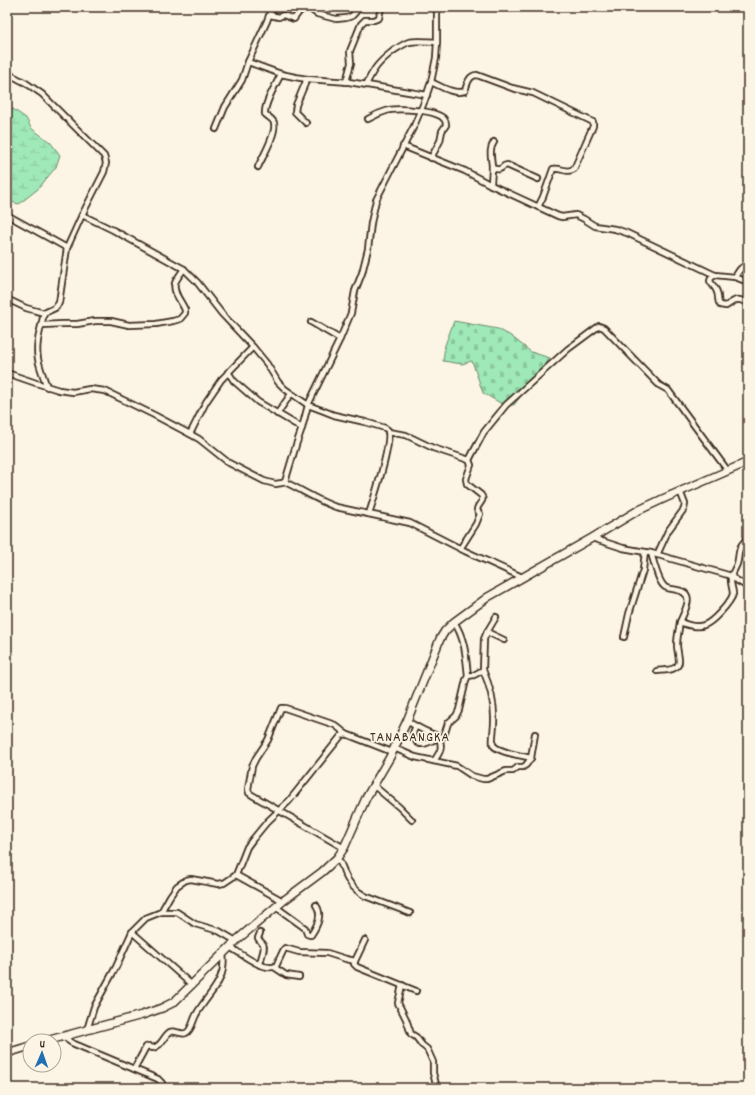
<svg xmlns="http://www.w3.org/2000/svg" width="755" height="1095" font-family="Dekko,sans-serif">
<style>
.wetland{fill:url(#wetland-marsh);stroke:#6d896a}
.cemetery{fill:url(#cemetery-stones);stroke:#6d896a}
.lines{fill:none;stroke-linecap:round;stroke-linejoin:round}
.street-casing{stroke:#3b2a1e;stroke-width:8}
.primary-casing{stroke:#3b2a1e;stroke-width:10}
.street{stroke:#fcf5e5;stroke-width:4.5}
.primary{stroke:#fcf5e5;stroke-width:7}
.labels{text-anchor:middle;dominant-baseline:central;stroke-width:3.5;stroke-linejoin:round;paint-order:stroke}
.quarter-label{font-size:14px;letter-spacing:1px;fill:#3b2a1e;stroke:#fcf5e5}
</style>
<defs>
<pattern id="wetland-marsh" width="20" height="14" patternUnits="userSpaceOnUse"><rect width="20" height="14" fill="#9fe8b7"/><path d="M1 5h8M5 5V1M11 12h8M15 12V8" fill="none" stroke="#8ac79d"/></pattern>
<pattern id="cemetery-stones" width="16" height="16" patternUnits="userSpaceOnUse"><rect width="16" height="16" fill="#9fe8b7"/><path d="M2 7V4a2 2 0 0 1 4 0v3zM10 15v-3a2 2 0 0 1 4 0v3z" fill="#8ac79d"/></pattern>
</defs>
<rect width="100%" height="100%" fill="#fcf5e5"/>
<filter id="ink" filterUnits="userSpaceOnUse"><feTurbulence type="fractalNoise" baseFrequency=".025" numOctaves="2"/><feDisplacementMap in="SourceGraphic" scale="8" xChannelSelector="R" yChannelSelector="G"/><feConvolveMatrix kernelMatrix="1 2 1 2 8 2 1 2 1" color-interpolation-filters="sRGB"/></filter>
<g filter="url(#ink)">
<!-- wetland -->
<polygon class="wetland" points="7,105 26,118 31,128 50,142 60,155 56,167 38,189 19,204 7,201"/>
<!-- cemetery -->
<polygon class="cemetery" points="454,321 498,329 511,336 531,352 550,358 514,405 502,404 483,393 472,361 462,364 443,361 445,345"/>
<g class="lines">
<defs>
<g id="street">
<polyline points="272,7 267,21 248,62 281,74 295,77 307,79 349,82 427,95"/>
<polyline points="307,7 317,14 336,19 346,18 352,16 360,7"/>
<path d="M437,7V42L436,58L431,82L425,100L414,126L376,200L371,223L368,249L362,273L355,291L351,313L340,339L308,405L302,428L296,445L285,482C302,490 318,501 336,507L410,523L465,551L522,577"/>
<polyline points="270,15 279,17 283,15 294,19 299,12 306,7"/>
<path d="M7,73L26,83L42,94L104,156L106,163L104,172L82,215L67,248L59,303L55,308L44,313C41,328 35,344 38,359C40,369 44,378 47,387"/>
<polyline points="346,82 351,63 350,51 361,24 365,20 374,20 379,18 381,7"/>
<path d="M431,82C440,86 454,95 465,91C467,84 469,75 477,75L512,88L533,93L593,122V126L574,169C566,174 561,167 553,169L543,197L538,207"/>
<path d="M366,85C374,68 378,63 393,51C398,48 403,44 409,42C418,40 428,42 437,42"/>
<path d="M368,119C375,115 382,112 389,110C400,108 437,110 444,119C446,121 446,123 446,125L442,131L440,141L431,158"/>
<polyline points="306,123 295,112 296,105 307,79"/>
<polyline points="216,129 225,107 242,80 248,62"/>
<polyline points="403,146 465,171 491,185 558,216 562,217 576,215 584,219 595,226 615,229 627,233 715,275 735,277 748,282"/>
<path d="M258,167C262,158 277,133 274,123C273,119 268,117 265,114C264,103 276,85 281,74"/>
<path d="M492,168C498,170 500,170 504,166L507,165L538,179"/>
<path d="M491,185C491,179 492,173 492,168C492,158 488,151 494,142"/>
<polyline points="7,215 67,248"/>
<path d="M82,215L113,230L184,269L197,282L222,314L253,347L267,364L278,382L285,389L308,405L324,411L334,415L365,422L385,428L388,430C392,445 374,497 369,514"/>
<path d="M715,275L711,278L710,281C712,285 716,288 717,292C719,297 717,301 720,305L726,306C736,300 736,297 748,303"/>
<path d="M735,277C738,272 741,266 748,264"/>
<polyline points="7,299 26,308 44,313"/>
<polyline points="311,322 340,339"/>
<path d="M42,325L63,324H77L95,321H111L129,325L156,324L173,321L180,319L185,313V310C182,302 172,292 175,283C177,278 181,273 184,269"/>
<polyline points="228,372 234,381 258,402 302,428"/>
<polyline points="7,373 36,383 59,390 73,392 90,389 105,391 154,415 190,434 199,439 229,463 264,481 275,484 282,483 285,482"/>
<polyline points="277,414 291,394"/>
<polyline points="388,432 406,435 433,448 469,460 484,432 506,405 568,349 599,326 604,328 659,385 668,390 728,471"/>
<polyline points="190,434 206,402 221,380 253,347"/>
<polyline points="592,538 623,548 651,553 728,575 748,587"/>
<path d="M460,549L476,524L480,514L477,510C477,504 486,501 481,495L467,484L466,479L471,465L469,460"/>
<path d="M651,553C654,562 658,582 665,587C668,589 674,589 677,590C696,593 685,610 680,622C687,625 697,628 704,625C712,623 731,602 733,594C733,588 730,584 731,578C732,573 735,569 737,564C739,558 738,552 741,546C743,543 746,540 748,536"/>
<polyline points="657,555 668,531 684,509 685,504 680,491"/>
<path d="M454,622C465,638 466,657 468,676"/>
<polyline points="487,632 504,640"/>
<polyline points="624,637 629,614 643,570 645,552"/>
<path d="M483,670C490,686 495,704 494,723C494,730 492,737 493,745C499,753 521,755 531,758"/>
<path d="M657,671C664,670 679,671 679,661C679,656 677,650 677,645C677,637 679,629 680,622"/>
<path d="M407,721C417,727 431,735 442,737L444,736L448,723L456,716L459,710L466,680L468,676L474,675L483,670L484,639L487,632L496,617"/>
<path d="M416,726C413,732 411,736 416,741C423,749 431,739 440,738"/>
<polyline points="394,748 415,757 457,766 472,776 483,779 487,779 506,771 513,771 518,767 523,767 526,765 531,758 535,734"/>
<path d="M434,761C440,752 443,749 439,737"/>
<polyline points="373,785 399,807 412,820"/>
<polyline points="344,848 252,795 249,793 248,789 252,766 256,758 268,740 281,708 285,708 335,725 346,734"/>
<path d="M337,858C342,864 342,866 344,872C348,883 356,891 365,896L410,913"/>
<polyline points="236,875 247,847 253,839 267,822 289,801 341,736 346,734 392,752"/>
<path d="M276,907L305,928L307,934L310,935H311C317,926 323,915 316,905"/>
<polyline points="161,912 170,896 177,886 186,880 191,879 218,884 224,883 236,875 283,901"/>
<polyline points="132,932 192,985"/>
<path d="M260,933L258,938C259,940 261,942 263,944C266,949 260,958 260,965"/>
<path d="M230,947C240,953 264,972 276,966L284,949L285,948L299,952L327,953L346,959L355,961L365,940"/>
<polyline points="355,961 354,964 357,967 416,991"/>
<polyline points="274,967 286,975 299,977"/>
<polyline points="402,985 398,1003 406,1019 411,1034 416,1037 422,1045 427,1049 429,1053 433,1062 433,1073 437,1088"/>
<polyline points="87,1030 94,1007 116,967 132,932 146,918 161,912 177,912 195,924 219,931 236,941"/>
<polyline points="65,1036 69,1041 72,1043 158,1079 162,1083 162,1088"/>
<path d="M134,1069L146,1047L149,1046L152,1048C162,1047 163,1036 170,1032C175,1030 180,1035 186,1033C192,1030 193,1020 196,1015C208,993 227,982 223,954"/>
</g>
<g id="primary">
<polyline points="46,1041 142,1015 162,1008 174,1002 238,939 283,901 322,872 337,858 344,848 366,798 390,757 407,721 440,639 445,631 454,622 488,597 592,538 637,511 665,498 748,462"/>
<polyline points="7,1053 30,1046"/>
</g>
</defs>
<!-- street casing -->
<use href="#street" class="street-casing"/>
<!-- primary casing -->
<use href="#primary" class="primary-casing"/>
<!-- street -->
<use href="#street" class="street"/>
<!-- primary -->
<use href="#primary" class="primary"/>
</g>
</g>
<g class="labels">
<!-- quarter labels -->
<g class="quarter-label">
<text x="410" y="738">TANABANGKA</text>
</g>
</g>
<!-- margin -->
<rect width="755" height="1095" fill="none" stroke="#fcf5e5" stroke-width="24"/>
<rect x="12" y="12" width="731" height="1071" fill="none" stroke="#3b2a1e" stroke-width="1.5" filter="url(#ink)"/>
<!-- north arrow -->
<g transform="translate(42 1053) rotate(2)"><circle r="19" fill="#fcf5e5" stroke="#afa495"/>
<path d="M0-3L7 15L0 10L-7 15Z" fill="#1f6fb2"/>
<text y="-6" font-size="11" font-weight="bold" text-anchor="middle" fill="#3b2a1e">U</text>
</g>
</svg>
